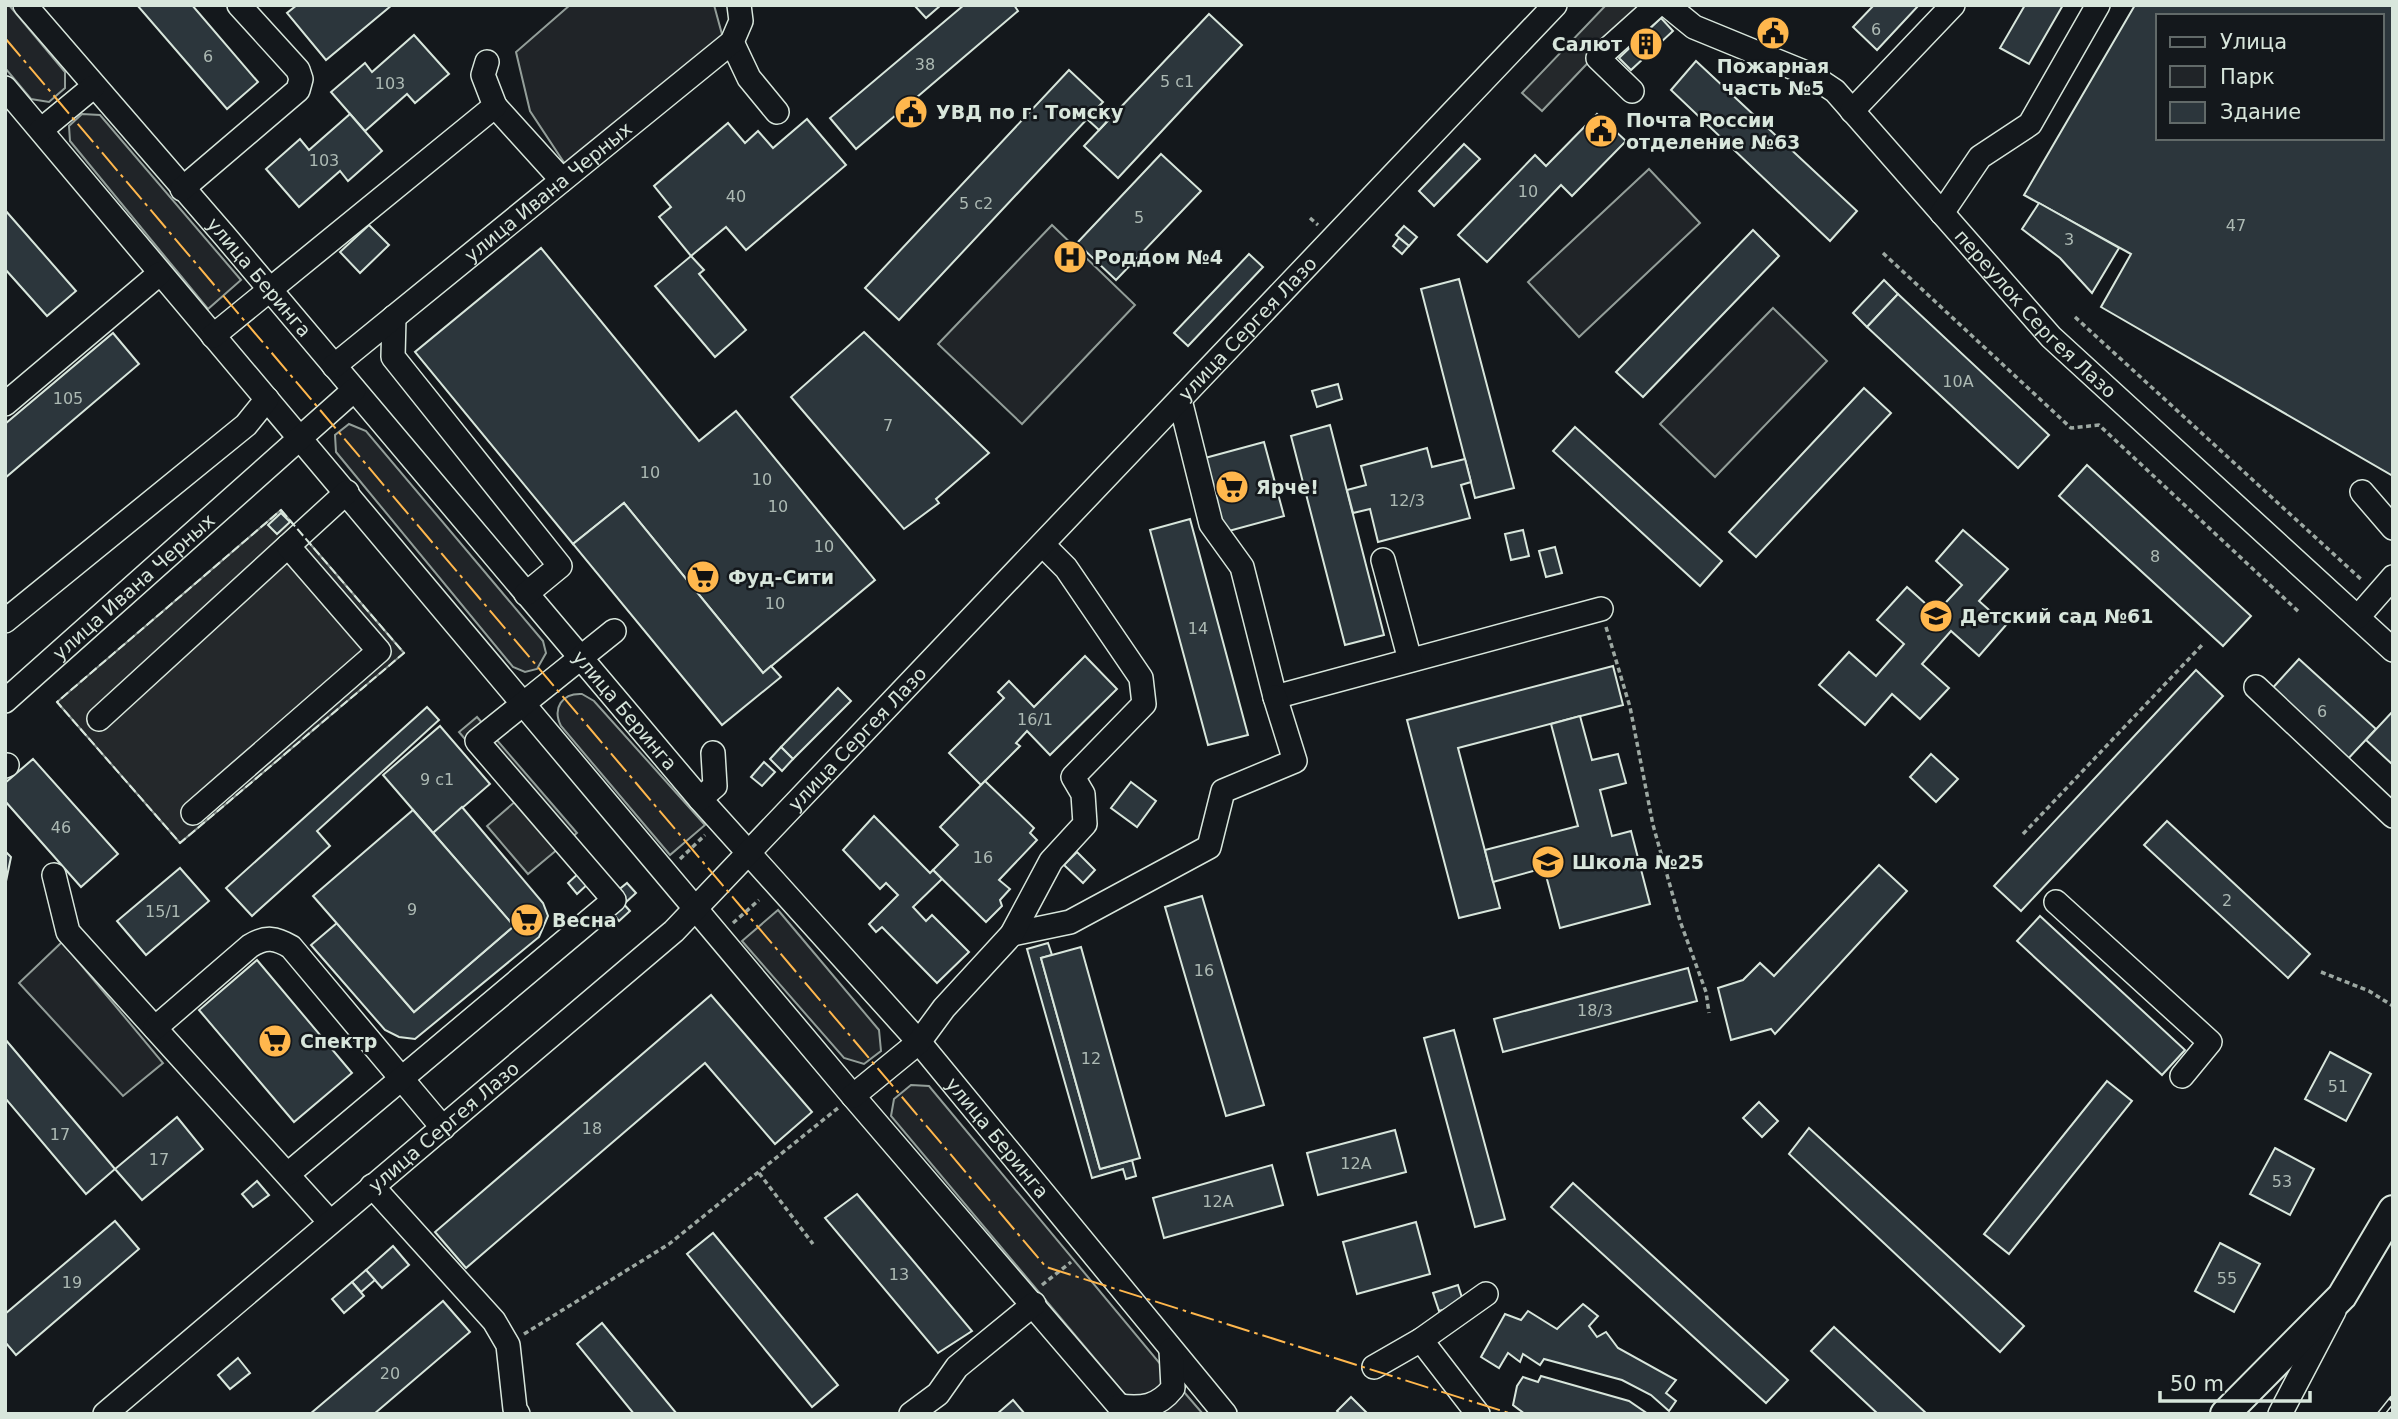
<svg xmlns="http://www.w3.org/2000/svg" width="2398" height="1419" font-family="'DejaVu Sans',sans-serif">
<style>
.green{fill:#202428;stroke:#939e99;stroke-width:2}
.parking{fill:#24282b;stroke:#939e99;stroke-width:2}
.building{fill:#2c363c;stroke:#d8e6dc;stroke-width:2;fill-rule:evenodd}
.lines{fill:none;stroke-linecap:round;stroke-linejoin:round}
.minor-casing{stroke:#d8e6dc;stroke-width:26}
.major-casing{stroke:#d8e6dc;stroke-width:32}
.path{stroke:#9da8a2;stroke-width:3.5;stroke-dasharray:5 3.5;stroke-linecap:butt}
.minor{stroke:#14181c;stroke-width:23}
.major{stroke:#14181c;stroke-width:28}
.rail-casing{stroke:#d8e6dc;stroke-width:8}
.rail{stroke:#14181c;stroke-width:5;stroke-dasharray:16;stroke-linecap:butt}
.fence{stroke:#d8e6dc;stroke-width:2;stroke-dasharray:9 3.5;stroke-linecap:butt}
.power{stroke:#ffb74d;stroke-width:2;stroke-dasharray:24 5 3.5 5;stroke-linecap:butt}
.labels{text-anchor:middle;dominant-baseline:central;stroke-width:5;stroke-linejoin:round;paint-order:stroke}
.number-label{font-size:16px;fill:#adbab4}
.poi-label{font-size:19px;font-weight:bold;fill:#d8e6dc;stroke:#14181c;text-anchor:start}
.street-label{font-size:19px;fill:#d8e6dc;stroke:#14181c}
</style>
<rect width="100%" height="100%" fill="#14181c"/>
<!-- green -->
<g class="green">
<polygon points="5,5 9,5 65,72 65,88 49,102 31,99 5,68"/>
<polygon points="570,5 714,5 723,38 565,164 530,111 516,52"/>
<polygon points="82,114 100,115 241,280 208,309 70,141 69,126"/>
<polygon points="1649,169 1700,223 1579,337 1528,282"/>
<polygon points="1052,225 1135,305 1022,424 938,344"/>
<polygon points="1773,308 1827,361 1715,477 1660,424"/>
<polygon points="349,424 366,431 543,641 546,653 537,669 525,672 513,667 336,452 335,435"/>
<path d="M582,694L594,701L705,825L670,855L561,726C552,708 562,693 582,694Z"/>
<polygon points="778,910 879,1030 881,1051 864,1064 844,1058 742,941"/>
<polygon points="62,942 163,1063 123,1096 19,983"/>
<polygon points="911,1085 929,1086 1162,1366 1162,1384 1146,1398 1127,1397 891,1116 894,1099"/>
<polygon points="1184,1392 1203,1414 1159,1414"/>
</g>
<!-- parking -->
<g class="parking">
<polygon points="1606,5 1643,5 1542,111 1522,93"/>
<polygon points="281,510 404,653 180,843 57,702"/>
<polygon points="477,717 577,833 528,874 487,826 517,800 459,732"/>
</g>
<!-- building -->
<g class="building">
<polygon points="137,5 192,5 258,82 227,109"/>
<polygon points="297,5 392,5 326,60 287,13"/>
<polygon points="914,5 941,5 926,18"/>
<polygon points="964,5 1014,5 1018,11 856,149 830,118"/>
<polygon points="1874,5 1919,5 1877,50 1853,27"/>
<polygon points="2025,5 2063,5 2029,64 2000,48"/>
<path d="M2135,5H2393V476L2101,307L2131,254L2024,195ZM2158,16H2382V138H2158Z"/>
<polygon points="1209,14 1242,45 1118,178 1084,146"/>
<polygon points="1661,18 1673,31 1631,70 1619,58"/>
<polygon points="414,35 449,74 415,103 407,94 365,131 331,92 365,63 372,72"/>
<polygon points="1696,61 1857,211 1830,241 1671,90"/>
<polygon points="1069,70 1103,102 899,320 865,288"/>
<polygon points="1100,106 1111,117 1099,130 1087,119"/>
<polygon points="350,114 382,151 348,181 340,171 299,207 266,169 300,139 309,150"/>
<polygon points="1597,114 1626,141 1572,196 1561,185 1487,262 1458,235 1535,155 1546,166"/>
<polygon points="807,119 846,165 746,250 726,227 691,256 659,217 671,207 654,186 728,123 745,143 758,131 773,148"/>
<polygon points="1464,144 1480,159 1434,206 1419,191"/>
<polygon points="1161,154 1201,191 1116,280 1077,243"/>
<polygon points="2039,203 2119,248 2092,293 2060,258 2022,229"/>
<polygon points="5,210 76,291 47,316 5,269"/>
<polygon points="369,225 389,245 360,273 340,252"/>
<polygon points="1404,226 1417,237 1409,246 1396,235"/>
<polygon points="1753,230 1779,256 1643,397 1616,372"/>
<polygon points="1399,238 1409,246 1402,254 1393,246"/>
<polygon points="541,248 699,441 736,411 875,580 763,673 624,503 573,544 415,352"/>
<polygon points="1249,254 1263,267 1188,346 1174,333"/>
<polygon points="691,256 704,270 699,274 746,330 715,357 655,286"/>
<polygon points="1459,279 1514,488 1475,498 1421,289"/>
<polygon points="1884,280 1898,294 1867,327 1853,313"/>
<polygon points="1898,294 2049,435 2018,468 1867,327"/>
<polygon points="864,332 989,453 936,499 939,503 904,529 791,397"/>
<polygon points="113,333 139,364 5,478 5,424"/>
<polygon points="1338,384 1342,399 1317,407 1312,391"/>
<polygon points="1864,388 1891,413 1756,557 1729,532"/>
<polygon points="1330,425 1384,635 1345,645 1291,436"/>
<polygon points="1575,427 1722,561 1700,586 1553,451"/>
<polygon points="1264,442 1284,516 1225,532 1205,458"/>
<polygon points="1427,448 1432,467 1465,459 1471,482 1461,485 1470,518 1378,542 1370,509 1353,513 1347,490 1366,485 1361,466"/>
<polygon points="2087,465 2251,616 2223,646 2059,496"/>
<polygon points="624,503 763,673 771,666 781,677 722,725 573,544"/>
<polygon points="281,513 290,522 277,534 268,525"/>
<polygon points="1190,519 1248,735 1208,745 1150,530"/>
<polygon points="1523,530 1529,556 1511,560 1505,534"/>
<polygon points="1963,530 2008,569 1979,601 2006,625 1979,656 1951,631 1922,664 1949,688 1920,719 1892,694 1865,725 1819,685 1849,652 1876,676 1904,644 1877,620 1907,587 1936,613 1962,585 1936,561"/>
<polygon points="1555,547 1562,573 1546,577 1539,551"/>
<polygon points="1085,656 1117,689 1050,755 1027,731 1016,743 1020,746 981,785 949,753 1004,698 998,692 1009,681 1034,707"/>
<polygon points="2299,659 2376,729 2345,762 2269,692"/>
<polygon points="1613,666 1623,705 1458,748 1500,908 1459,918 1407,720"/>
<polygon points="2196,670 2223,696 2021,911 1994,886"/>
<polygon points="838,688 851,701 793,759 781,747"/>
<polygon points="427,707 439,720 317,831 330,846 252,916 226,888"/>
<polygon points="2393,711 2393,765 2366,740"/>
<polygon points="1580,716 1592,760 1618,754 1626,783 1600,790 1612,836 1631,831 1650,904 1560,928 1544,868 1493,882 1485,850 1578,826 1551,724"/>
<polygon points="440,726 490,784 433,833 383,775"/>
<polygon points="781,747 793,759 782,771 770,759"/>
<polygon points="1931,754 1958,779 1936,802 1910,777"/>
<polygon points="33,759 118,854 81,887 5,801 5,783"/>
<polygon points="764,762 775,772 762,786 751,777"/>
<polygon points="985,781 1034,828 1030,833 1037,840 999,880 1010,889 1000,900 1002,906 986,922 933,870 958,845 940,827"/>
<polygon points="1131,782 1156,801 1137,827 1111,808"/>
<polygon points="462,807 543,903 548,916 539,937 415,1039 399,1037 385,1030 311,945 337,923 414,1012 514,926 433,833"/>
<polygon points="413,810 514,926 414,1012 313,896"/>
<polygon points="874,816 930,873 933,870 942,879 913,907 926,921 932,915 969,952 937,983 882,927 876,932 869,924 898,895 886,883 880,889 843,850"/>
<polygon points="2167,821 2310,954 2288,978 2144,845"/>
<polygon points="5,851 11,857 5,886"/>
<polygon points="1077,852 1095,870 1083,883 1064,865"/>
<polygon points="1879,865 1907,891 1775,1034 1771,1029 1731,1040 1718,988 1743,980 1760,963 1774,976"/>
<polygon points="180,868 209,901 146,955 117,921"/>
<polygon points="580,872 589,883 577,894 568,883"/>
<polygon points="627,883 636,893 625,903 616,892"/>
<polygon points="1202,896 1264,1105 1226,1116 1165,907"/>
<polygon points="621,901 630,911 619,921 610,910"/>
<polygon points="2040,916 2185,1050 2162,1075 2017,941"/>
<polygon points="1048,943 1052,955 1041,958 1100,1169 1132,1160 1136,1176 1126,1179 1123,1169 1092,1178 1027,949"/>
<polygon points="1081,947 1140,1158 1100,1169 1041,958"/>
<polygon points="257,960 352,1073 294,1122 199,1010"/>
<polygon points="1688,968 1697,1001 1503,1052 1494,1019"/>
<polygon points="711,995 812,1112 775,1144 705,1063 466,1268 435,1232"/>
<polygon points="1454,1030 1505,1219 1475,1227 1424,1038"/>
<polygon points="5,1039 115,1169 86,1194 5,1098"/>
<polygon points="2330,1052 2371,1074 2346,1121 2305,1099"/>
<polygon points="2107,1081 2132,1101 2009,1254 1984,1234"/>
<polygon points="1759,1102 1778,1121 1762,1137 1743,1118"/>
<polygon points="177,1117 203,1149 142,1200 115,1169"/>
<polygon points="1809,1128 2024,1326 2000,1352 1789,1154"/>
<polygon points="1395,1130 1406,1172 1318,1195 1307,1153"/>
<polygon points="2275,1148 2314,1169 2290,1215 2250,1194"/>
<polygon points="1272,1165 1283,1205 1164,1238 1153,1198"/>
<polygon points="257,1181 269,1195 253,1207 242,1194"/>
<polygon points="1573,1183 1788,1380 1766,1403 1551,1207"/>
<polygon points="857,1194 972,1331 938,1353 825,1218"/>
<polygon points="115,1221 139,1249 16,1355 5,1342 5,1314"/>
<polygon points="1416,1222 1430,1274 1357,1294 1343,1242"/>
<polygon points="713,1233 838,1385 812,1407 687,1254"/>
<polygon points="2220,1243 2260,1264 2234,1312 2195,1291"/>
<polygon points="393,1246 409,1265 382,1288 366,1270"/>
<polygon points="366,1270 375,1280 361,1292 352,1282"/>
<polygon points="352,1282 364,1296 344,1313 332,1299"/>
<polygon points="1458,1285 1464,1304 1439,1311 1433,1293"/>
<polygon points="443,1301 470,1332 374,1414 310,1414"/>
<polygon points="1583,1304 1598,1316 1589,1326 1597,1337 1606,1332 1618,1348 1676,1380 1666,1393 1676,1401 1669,1411 1651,1395 1622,1380 1544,1359 1540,1365 1523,1354 1520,1362 1508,1353 1499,1368 1481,1357 1505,1314 1521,1320 1528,1311 1557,1329"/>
<polygon points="602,1323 677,1414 634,1414 577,1344"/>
<polygon points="1834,1327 1927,1414 1878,1414 1811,1351"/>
<polygon points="238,1358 250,1373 230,1389 218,1375"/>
<polygon points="1541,1376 1629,1401 1648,1414 1525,1414 1513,1405 1517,1386 1523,1377 1538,1382"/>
<polygon points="1351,1397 1368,1414 1340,1414 1337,1411"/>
<polygon points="1013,1400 1025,1414 997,1414"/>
</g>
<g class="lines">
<defs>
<g id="minor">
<path id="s1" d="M25,5L224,235L700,799L919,1042L1225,1414"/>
<path id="s2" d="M1667,5L1694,27L1811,75L1835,91L2051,337L2393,650"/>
<polyline points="732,42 749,78 777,112"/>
<polyline points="5,88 853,1096 1126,1414"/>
<polyline points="1632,91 1598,58 1657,5"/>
<polyline points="495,106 562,180"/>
<polyline points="1852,111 1953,5"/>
<polyline points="41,130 93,87"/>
<polyline points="182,189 298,90 301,79 298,70 239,5"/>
<polyline points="1942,213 1980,157 2030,124 2098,5"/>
<polyline points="394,317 393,357 560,566 526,594"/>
<polyline points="213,336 495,106 483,75 487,62"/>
<path id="s3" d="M334,366L732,42L741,21L739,5"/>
<polyline points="1180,400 1211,524 1242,567 1275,697 1601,609"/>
<polyline points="5,404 159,274"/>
<polyline points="2362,492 2393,528"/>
<polyline points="1383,560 1410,660"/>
<polyline points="2358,617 2393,577"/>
<polyline points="5,621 246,425 267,399"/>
<polyline points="2256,687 2393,816"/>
<path id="s4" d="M5,701L354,390"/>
<polyline points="99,719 347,492"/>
<polyline points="5,766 7,765"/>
<polyline points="700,799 715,786 713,753"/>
<polyline points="193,813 379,651 288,546"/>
<polyline points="54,875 68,932 330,1222"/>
<polyline points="2056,902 2210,1042 2182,1076"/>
<polyline points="1012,934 1070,922 1209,847 1223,791 1295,761 1275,697"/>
<path d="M155,1028L250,946C266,936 276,938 291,947L443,1128"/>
<polyline points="853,1096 919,1042 944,1008 1012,934 1051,861 1085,824 1083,794 1073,777 1144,704 1141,678 1066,568 1043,545"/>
<polyline points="288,1174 614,900 477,741 614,631"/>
<polyline points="372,1186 494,1321 508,1345 515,1409 518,1414"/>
<polyline points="1421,1340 1478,1414"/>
<polyline points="1374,1367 1421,1340 1486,1294"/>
<path d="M1119,1406C1142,1409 1158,1407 1173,1388L1171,1350"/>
<path id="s5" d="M105,1414L674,931L1555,5"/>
<polyline points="911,1414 938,1394 957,1367 1034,1304"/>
<polyline points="2280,1414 2334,1311"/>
</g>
<polyline id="major" points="2225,1414 2342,1296 2393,1210"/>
</defs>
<!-- minor casing -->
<use href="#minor" class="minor-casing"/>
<!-- major casing -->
<use href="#major" class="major-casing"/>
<!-- path -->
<g class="path">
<polyline points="1310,218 1318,225"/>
<polyline points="1883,253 2071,428 2099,425 2300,613"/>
<polyline points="2075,317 2363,581"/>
<polyline points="1606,627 1630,707 1653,825 1680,921 1706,992 1709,1013"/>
<polyline points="2023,834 2203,644"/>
<polyline points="680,859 705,835"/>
<polyline points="733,923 759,900"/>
<polyline points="2321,972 2369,991 2393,1006"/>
<polyline points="759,1173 813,1244"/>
<polyline points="1042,1285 1071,1262"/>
<polyline points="524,1334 669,1244 838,1108"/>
</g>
<!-- minor -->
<use href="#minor" class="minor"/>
<!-- major -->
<use href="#major" class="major"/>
<defs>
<polyline id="rail" points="2381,1414 2393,1399"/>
</defs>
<!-- rail casing -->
<use href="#rail" class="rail-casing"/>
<!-- rail -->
<use href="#rail" class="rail"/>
<!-- fence -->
<polygon class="fence" points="281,510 404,653 180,843 57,702"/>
<!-- power -->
<polyline class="power" points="5,38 1046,1267 1512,1414"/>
</g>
<!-- icons -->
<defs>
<symbol id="civic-disc" viewBox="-11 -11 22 22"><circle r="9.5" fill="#ffb74d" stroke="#14181c"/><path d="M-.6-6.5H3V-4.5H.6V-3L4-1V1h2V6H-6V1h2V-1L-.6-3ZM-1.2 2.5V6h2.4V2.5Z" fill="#111"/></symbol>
<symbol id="building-disc" viewBox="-11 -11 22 22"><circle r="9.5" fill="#ffb74d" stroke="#14181c"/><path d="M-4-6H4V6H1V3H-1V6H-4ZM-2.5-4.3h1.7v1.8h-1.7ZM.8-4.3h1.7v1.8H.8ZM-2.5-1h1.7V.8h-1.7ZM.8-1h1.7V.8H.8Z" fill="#111"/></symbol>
<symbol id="hospital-disc" viewBox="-11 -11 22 22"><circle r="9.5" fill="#ffb74d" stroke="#14181c"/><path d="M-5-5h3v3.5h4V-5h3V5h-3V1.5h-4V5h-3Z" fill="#111"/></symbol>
<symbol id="supermarket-disc" viewBox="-11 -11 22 22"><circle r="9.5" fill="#ffb74d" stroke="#14181c"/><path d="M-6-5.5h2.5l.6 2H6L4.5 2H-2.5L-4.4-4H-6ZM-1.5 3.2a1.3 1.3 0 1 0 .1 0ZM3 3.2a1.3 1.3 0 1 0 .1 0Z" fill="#111"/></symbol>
<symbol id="school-disc" viewBox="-11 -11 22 22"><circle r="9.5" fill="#ffb74d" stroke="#14181c"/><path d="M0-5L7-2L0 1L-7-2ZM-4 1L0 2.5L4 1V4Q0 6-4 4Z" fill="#111"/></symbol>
</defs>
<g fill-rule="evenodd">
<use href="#civic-disc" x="1754" y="14" width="38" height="38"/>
<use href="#building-disc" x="1627" y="25" width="38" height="38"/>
<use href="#civic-disc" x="892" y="93" width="38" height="38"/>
<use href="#civic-disc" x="1582" y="112" width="38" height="38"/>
<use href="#hospital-disc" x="1051" y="238" width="38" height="38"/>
<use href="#supermarket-disc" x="1213" y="468" width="38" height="38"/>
<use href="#supermarket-disc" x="684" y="558" width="38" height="38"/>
<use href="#school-disc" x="1917" y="597" width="38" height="38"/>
<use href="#school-disc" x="1529" y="843" width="38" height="38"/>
<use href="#supermarket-disc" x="508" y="901" width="38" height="38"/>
<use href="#supermarket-disc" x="256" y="1022" width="38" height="38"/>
</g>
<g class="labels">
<!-- number labels -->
<g class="number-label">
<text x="1876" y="29">6</text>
<text x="208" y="56">6</text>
<text x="925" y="64">38</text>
<text x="1177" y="81">5 с1</text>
<text x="390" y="83">103</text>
<text x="324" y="160">103</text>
<text x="1528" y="191">10</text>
<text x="736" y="196">40</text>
<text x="976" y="203">5 с2</text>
<text x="1139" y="217">5</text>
<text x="2236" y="225">47</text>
<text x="2069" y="239">3</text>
<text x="1958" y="381">10А</text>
<text x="68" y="398">105</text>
<text x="888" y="425">7</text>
<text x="650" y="472">10</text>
<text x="762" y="479">10</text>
<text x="1407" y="500">12/3</text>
<text x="778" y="506">10</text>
<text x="824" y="546">10</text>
<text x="2155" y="556">8</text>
<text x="775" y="603">10</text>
<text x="1198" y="628">14</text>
<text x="2322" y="711">6</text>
<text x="1035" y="719">16/1</text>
<text x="437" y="779">9 с1</text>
<text x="61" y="827">46</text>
<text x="983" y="857">16</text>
<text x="2227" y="900">2</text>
<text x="412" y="909">9</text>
<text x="163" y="911">15/1</text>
<text x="1204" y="970">16</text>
<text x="1595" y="1010">18/3</text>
<text x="1091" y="1058">12</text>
<text x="2338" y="1086">51</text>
<text x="592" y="1128">18</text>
<text x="60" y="1134">17</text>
<text x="159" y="1159">17</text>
<text x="1356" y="1163">12А</text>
<text x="2282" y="1181">53</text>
<text x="1218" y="1201">12А</text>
<text x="899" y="1274">13</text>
<text x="2227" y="1278">55</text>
<text x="72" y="1282">19</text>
<text x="390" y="1373">20</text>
</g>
<!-- poi labels -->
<g class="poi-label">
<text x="1622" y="44" text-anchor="end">Салют</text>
<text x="1773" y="66" text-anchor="middle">Пожарная<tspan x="1773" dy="22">часть №5</tspan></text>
<text x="936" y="112">УВД по г. Томску</text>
<text x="1626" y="120">Почта России<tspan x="1626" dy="22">отделение №63</tspan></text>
<text x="1094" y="257">Роддом №4</text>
<text x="1256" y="487">Ярче!</text>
<text x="728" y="577">Фуд-Сити</text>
<text x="1960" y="616">Детский сад №61</text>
<text x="1572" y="862">Школа №25</text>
<text x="552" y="920">Весна</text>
<text x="300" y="1041">Спектр</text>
</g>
<!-- street labels -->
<g class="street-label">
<text stroke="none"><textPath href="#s3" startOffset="276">улица Ивана Черных</textPath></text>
<text stroke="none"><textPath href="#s1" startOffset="359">улица Беринга</textPath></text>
<text stroke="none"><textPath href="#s2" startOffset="490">переулок Сергея Лазо</textPath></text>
<text stroke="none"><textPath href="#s5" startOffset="1578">улица Сергея Лазо</textPath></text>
<text stroke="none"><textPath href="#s4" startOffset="172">улица Ивана Черных</textPath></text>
<text stroke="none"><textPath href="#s1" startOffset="926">улица Беринга</textPath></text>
<text stroke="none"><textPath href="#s5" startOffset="1012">улица Сергея Лазо</textPath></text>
<text stroke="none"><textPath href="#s5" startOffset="444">улица Сергея Лазо</textPath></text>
<text stroke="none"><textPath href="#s1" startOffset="1493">улица Беринга</textPath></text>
</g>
</g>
<!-- border -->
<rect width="2398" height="1419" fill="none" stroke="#d8e6dc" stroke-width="14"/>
<!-- legend -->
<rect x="2156" y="14" width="228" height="126" fill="#14181c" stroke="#626a69" stroke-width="2"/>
<rect x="2170" y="37" width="35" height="10" fill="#14181c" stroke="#626a69" stroke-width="2"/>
<text x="2220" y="49" font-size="21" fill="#d8e6dc">Улица</text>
<rect x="2170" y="66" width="35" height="21" fill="#202428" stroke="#626a69" stroke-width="2"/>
<text x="2220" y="84" font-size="21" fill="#d8e6dc">Парк</text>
<rect x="2170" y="102" width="35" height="21" fill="#2c363c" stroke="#626a69" stroke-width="2"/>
<text x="2220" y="119" font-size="21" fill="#d8e6dc">Здание</text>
<!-- scale -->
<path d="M2160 1391v10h150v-10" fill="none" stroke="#d8e6dc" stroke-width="3.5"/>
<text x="2170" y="1391" font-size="21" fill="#d8e6dc" stroke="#14181c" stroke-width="5" paint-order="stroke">50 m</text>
</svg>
